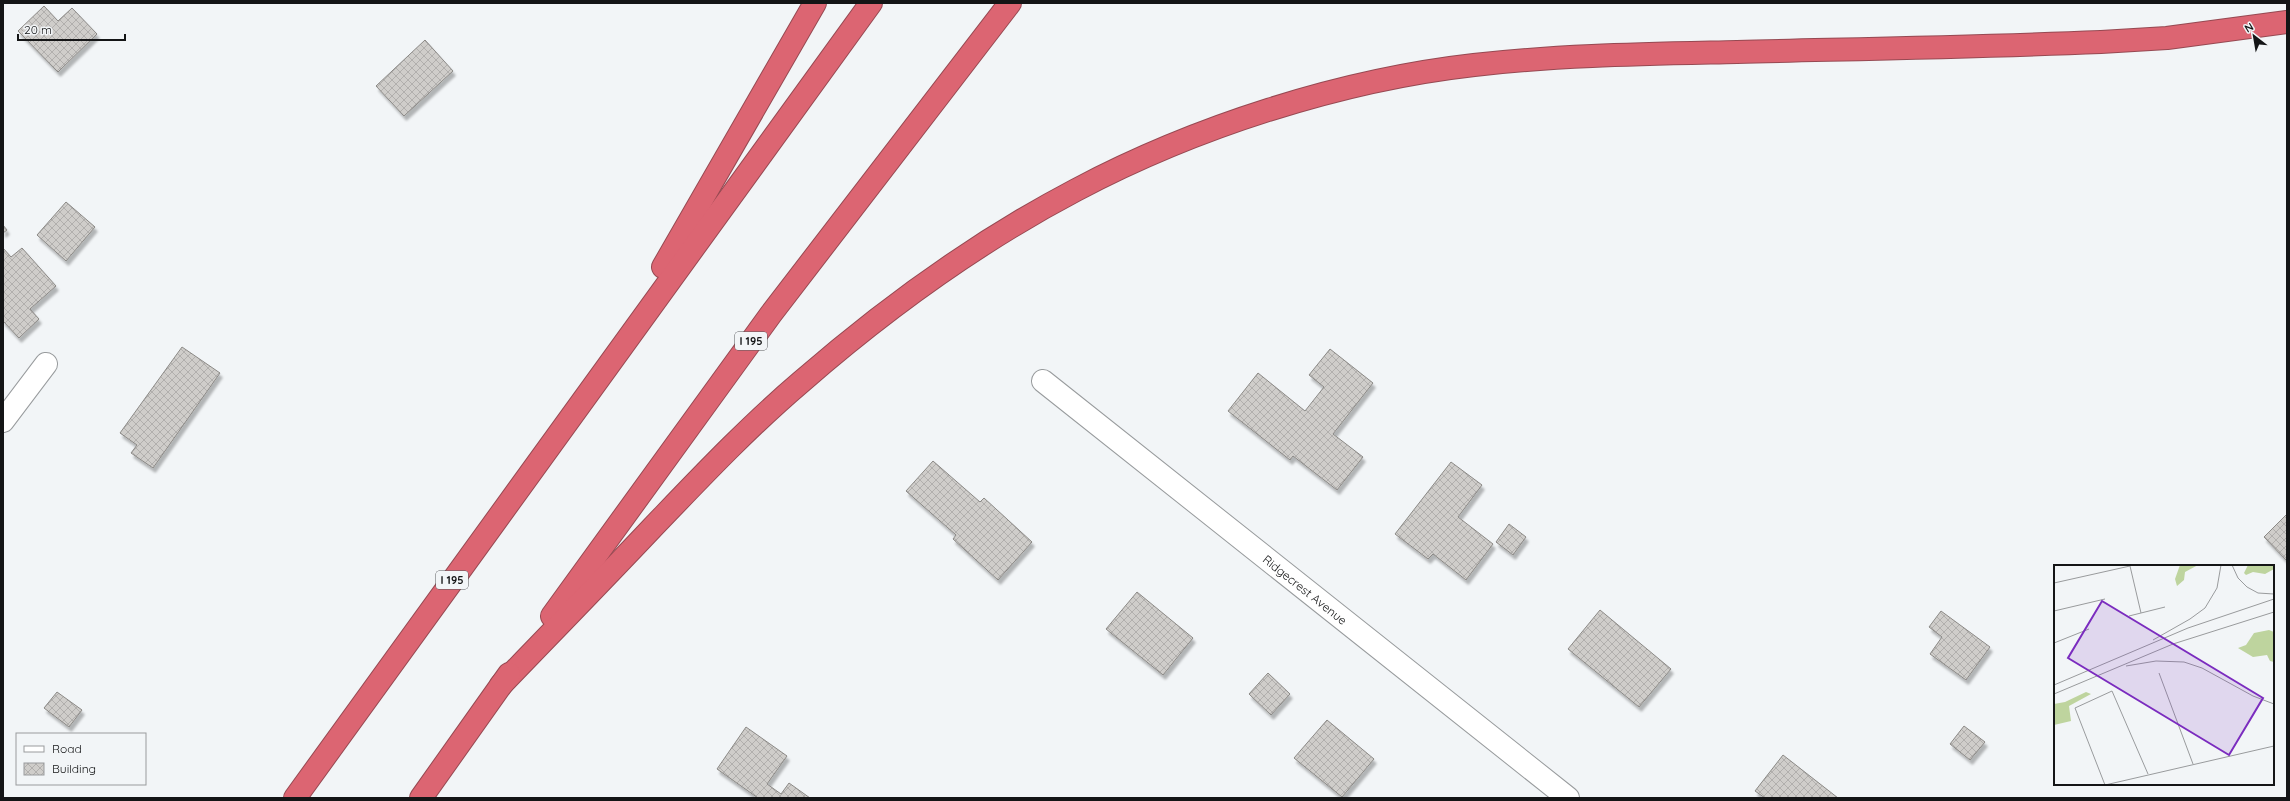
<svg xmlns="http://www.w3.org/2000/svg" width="2290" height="801" font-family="Quicksand,sans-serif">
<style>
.building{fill:url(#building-cross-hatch);stroke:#8b8986;filter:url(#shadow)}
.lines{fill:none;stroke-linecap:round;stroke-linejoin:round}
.minor-casing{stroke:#989b9d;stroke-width:24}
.highway-casing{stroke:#964952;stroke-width:24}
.minor{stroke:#fff;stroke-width:22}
.highway{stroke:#dc6572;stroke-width:22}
.labels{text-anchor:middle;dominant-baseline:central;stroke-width:3;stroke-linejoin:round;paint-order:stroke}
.shield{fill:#f2f5f7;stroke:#57585a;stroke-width:1}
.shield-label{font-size:11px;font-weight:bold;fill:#141516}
.street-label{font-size:12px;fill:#141516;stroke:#f2f5f7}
.inset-road{fill:none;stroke:#999b9d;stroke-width:1}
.view{fill:#7b2cbf;fill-opacity:0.15;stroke:#7b2cbf;stroke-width:2}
.inset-edge{fill:none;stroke:#141516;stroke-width:2}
</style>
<defs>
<pattern id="building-cross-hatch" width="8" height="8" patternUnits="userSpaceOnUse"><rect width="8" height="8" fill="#cfcdca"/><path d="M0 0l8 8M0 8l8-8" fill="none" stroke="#b1afad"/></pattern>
<filter id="shadow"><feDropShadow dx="2.5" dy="4.5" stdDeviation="1" flood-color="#0004"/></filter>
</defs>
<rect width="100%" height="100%" fill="#f2f5f7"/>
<!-- building -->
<g class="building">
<polygon points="44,6 58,21 72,8 97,34 58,72 18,31"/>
<polygon points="425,40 453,71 404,116 376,86"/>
<polygon points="66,202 95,227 66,261 37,235"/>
<polygon points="3,225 7,230 3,233"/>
<polygon points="3,248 11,257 22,248 56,286 30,309 39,319 19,338 3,321"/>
<polygon points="182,347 220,373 153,468 131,453 137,445 120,433"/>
<polygon points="1330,349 1373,383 1333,434 1363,457 1337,490 1293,456 1290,460 1228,411 1258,373 1305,411 1324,387 1309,375"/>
<polygon points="933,461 980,502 984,498 1032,542 998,580 953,539 956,535 906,491"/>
<polygon points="1451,462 1482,485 1458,517 1493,544 1466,580 1433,554 1428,559 1395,534"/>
<polygon points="2287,514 2287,561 2264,537"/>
<polygon points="1509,524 1526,537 1513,555 1496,542"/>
<polygon points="1137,592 1193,638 1163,675 1106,629"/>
<polygon points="1600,610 1671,669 1639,707 1568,649"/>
<polygon points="1941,611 1990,647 1966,680 1930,654 1942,637 1929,627"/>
<polygon points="1268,673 1290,694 1271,715 1249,694"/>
<polygon points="57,692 82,710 69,727 44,708"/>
<polygon points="1327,720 1374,759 1342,797 1294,758"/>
<polygon points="1964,726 1985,742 1970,760 1950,744"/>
<polygon points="746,727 787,756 767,784 781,794 789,783 810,798 758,798 717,769"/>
<polygon points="1783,755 1838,798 1765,798 1755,791"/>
</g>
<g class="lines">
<defs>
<g id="minor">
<path id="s1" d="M1043,381L1568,798"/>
<polyline points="3,421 46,364"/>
</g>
<g id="highway">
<polyline points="663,267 815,3"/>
<polyline points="552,616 771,314 1010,3"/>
<path d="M501,685C551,633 602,581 652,528C700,478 748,427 801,382C886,308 977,242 1076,190C1195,127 1341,80 1474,65C1561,55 1649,54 1737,52C1858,49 1980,47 2101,42L2167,38L2287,22"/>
<polyline points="295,798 871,3"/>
<polyline points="421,798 509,674"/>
</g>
</defs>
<!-- minor casing -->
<use href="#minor" class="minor-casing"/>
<!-- highway casing -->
<use href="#highway" class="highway-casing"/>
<!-- minor -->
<use href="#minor" class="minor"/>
<!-- highway -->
<use href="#highway" class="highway"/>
</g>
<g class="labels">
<!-- shield labels -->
<g class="shield">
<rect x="735" y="332" width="32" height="18" rx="3"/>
<rect x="436" y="571" width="32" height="18" rx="3"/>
</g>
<g class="shield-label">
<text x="751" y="341">I 195</text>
<text x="452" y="580">I 195</text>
</g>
<!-- street labels -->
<g class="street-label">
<text stroke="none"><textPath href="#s1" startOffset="335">Ridgecrest Avenue</textPath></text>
</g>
</g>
<!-- overview -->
<g transform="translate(2054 565)">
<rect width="220" height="220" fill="#f2f5f7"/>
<path d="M126,0H144L131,7L130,15L123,21L121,14ZM194,0H220V4L211,9L199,7L192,10L190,8ZM215,65L220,67V97L216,96L213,90L199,92L184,83L192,80L200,68ZM32,127L37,129L15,141L17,156L0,160V139L11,137Z" fill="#bed49e"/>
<path class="inset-road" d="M178,0L184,13L193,22L204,28L220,29M76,1L87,48M0,18L76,1M0,46L51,34M75,51L111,42M99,75L136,54L151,43L163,23L167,0M0,78L35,64M72,101L102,96L130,97L148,103L199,131L220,139M105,108L139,199M0,120L134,63L220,34M0,129L119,79L220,47M51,220L21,143L58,126L94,209M51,220L220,181"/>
<path class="view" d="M48,36L209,133L175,190L14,93Z"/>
<rect width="220" height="220" class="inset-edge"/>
</g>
<!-- border -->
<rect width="2290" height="801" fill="none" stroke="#141516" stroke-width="8"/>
<!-- legend -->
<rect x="16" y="733" width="130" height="52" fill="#f2f5f7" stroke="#999b9d"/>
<rect x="24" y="746" width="20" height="6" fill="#ffffff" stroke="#999b9d"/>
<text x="52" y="753" font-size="12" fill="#141516">Road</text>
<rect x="24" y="763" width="20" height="12" fill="url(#building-cross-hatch)" stroke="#999b9d"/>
<text x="52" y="773" font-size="12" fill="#141516">Building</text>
<!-- north arrow -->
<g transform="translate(2254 36) rotate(329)" stroke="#f2f5f7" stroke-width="3" paint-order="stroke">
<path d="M0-3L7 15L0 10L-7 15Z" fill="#141516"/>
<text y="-6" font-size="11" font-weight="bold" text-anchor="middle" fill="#141516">N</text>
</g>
<!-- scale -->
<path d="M18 34v6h107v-6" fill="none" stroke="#141516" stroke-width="2"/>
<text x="24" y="34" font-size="12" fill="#141516" stroke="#f2f5f7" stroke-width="3" paint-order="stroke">20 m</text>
</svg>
